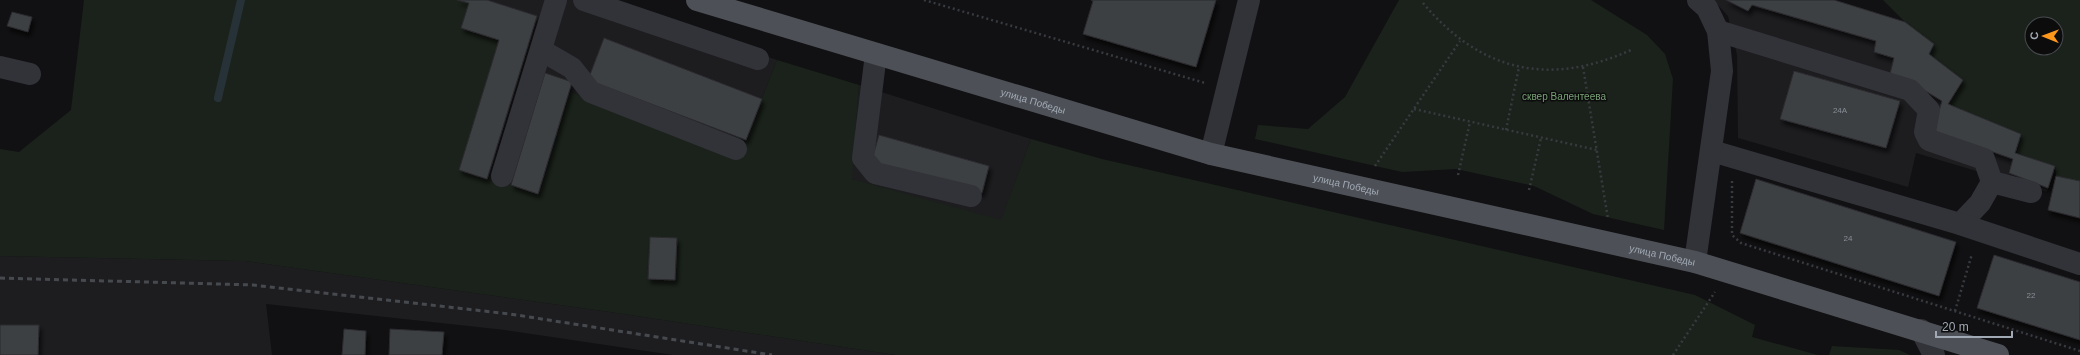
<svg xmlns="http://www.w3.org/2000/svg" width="2080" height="355" font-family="Helvetica,sans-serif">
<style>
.built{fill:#1d1d20}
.green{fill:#1b221b;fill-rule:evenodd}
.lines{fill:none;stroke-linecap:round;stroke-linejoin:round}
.stream{stroke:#263237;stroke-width:8}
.building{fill:#3d3f43;stroke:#2b2b2f;filter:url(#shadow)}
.path{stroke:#373a3f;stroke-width:2.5;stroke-dasharray:2 3;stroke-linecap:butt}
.minor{stroke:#323338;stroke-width:22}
.major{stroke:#4d5157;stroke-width:22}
.rail{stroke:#464a4f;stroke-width:3;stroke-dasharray:5 4;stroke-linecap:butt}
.labels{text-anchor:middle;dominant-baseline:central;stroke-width:3;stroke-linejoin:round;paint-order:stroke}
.number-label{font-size:8px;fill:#888e98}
.park-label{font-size:10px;fill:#79a176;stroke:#0c0c0d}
.street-label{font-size:10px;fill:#a1a9b4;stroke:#0c0c0d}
</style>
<defs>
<filter id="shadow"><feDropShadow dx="2.5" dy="4.5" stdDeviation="2" flood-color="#0009"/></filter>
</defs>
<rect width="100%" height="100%" fill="#111113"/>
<!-- built -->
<g class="built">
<polygon points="457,0 604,0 777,60 738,160 569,91 538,194 459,170 499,40"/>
<polygon points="1713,0 1834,0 1905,22 1934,44 1929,55 1963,80 1948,104 2021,134 2015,153 2055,166 2047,192 1916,153 1908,187 1738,138 1737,55 1728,16"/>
<polygon points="859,85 1031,139 1001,221 851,179"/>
<polygon points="0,256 245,261 617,313 896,355 673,355 505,330 266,304 272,355 0,355"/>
</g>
<!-- green -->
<g class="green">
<polygon points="84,0 457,0 469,3 499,40 459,170 537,193 569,91 738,160 777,60 859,85 852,179 1001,220 1031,139 1102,159 1695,295 1755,325 1752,337 1818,355 896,355 617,313 245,261 0,256 0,149 19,152 71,110"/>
<polygon points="1399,0 1591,0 1647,35 1665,54 1673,79 1664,230 1593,214 1534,186 1456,169 1402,172 1255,139 1258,125 1308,129 1345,97"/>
<path d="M1883,0H2080V181L2056,176L2055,166L2015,153L2021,134L1948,104L1963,80L1929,54L1934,44L1905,22ZM2032,24H2056V48H2032Z"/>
<polygon points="1832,346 1899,350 1910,355 1829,355"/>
</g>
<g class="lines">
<!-- stream -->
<polyline class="stream" points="218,98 241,0"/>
</g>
<!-- building -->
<g class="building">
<polygon points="457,0 487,0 537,16 487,179 459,170 499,40 461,28 469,3"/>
<polygon points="1091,0 1216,0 1196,67 1083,34 1093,1"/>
<polygon points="1726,0 1834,0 1905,22 1934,44 1929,54 1963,80 1948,104 2021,134 2015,153 2055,166 2048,188 2009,173 2013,159 1933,131 1942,101 1914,84 1890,74 1894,58 1874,52 1876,41 1752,5 1748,11"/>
<polygon points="12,12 32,17 28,32 7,26"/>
<polygon points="604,38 762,99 746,140 588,80"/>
<polygon points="1794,71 1900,101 1886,148 1780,119"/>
<polygon points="545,73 572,82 538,194 511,185"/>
<polygon points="879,135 989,166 982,193 871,163"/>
<polygon points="2056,176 2080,181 2080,218 2048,210"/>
<polygon points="1756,179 1956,242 1939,296 1740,233"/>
<polygon points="650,237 677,238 675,280 648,279"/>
<polygon points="1994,255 2080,282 2080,340 1977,308"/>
<polygon points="0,325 39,325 38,355 0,355"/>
<polygon points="344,329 366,331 365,355 342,355"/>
<polygon points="390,329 444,332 442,355 389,355"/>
</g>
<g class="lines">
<!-- path -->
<g class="path">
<polyline points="924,0 1205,83"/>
<path d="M1423,3C1481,72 1549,87 1631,50"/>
<polyline points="1583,67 1608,219"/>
<polyline points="1414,109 1597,150"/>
<polyline points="1506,130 1519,67"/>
<polyline points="1375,166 1460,41"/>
<polyline points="1458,175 1470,122"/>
<polyline points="1732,181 1732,235 1741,243 2080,351"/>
<polyline points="1529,190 1541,138"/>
<polyline points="1955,311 1972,254"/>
<polyline points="1673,355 1715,292"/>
</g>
<!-- minor -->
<g class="minor">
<polyline points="584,0 758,59"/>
<polyline points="1718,31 1910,90 1929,110 1925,132 1929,140 1984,159 1992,182 1980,203 1960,224"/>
<polyline points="541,50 572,68 591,92 736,149"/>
<polyline points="876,54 863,158 875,173 971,196"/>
<polyline points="0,67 30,74"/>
<polyline points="1712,151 1960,224 2080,264"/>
<polyline points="1211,154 1249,0"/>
<polyline points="502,176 556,0"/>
<polyline points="1992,182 2031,192"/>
<polyline points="1695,262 1722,71 1718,31 1707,8 1698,0"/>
<polyline points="1921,330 1934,355"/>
</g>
<!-- major -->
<path class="major" id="s1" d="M697,0L1211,154L1695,262L1998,355"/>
<!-- rail -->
<polyline class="rail" points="0,278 253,285 510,314 772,355"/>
</g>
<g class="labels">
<!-- number labels -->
<g class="number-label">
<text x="1840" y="110">24А</text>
<text x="1848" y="238">24</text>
<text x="2031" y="295">22</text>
</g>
<!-- park labels -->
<g class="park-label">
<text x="1564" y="96">сквер Валентеева</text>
</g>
<!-- street labels -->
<g class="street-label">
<text stroke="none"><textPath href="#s1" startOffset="351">улица Победы</textPath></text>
<text stroke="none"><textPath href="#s1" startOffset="675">улица Победы</textPath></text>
<text stroke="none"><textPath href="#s1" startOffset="999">улица Победы</textPath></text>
</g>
</g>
<!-- north arrow -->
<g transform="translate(2044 36) rotate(271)"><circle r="19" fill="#0c0c0d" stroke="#484b50"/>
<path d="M0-3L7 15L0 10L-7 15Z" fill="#ff961c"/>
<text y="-6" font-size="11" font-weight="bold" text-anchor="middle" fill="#a1a9b4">С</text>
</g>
<!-- scale -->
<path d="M1936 331v6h76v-6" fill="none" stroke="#a1a9b4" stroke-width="2"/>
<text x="1942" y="331" font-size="12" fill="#a1a9b4" stroke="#0c0c0d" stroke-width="3" paint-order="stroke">20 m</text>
</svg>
